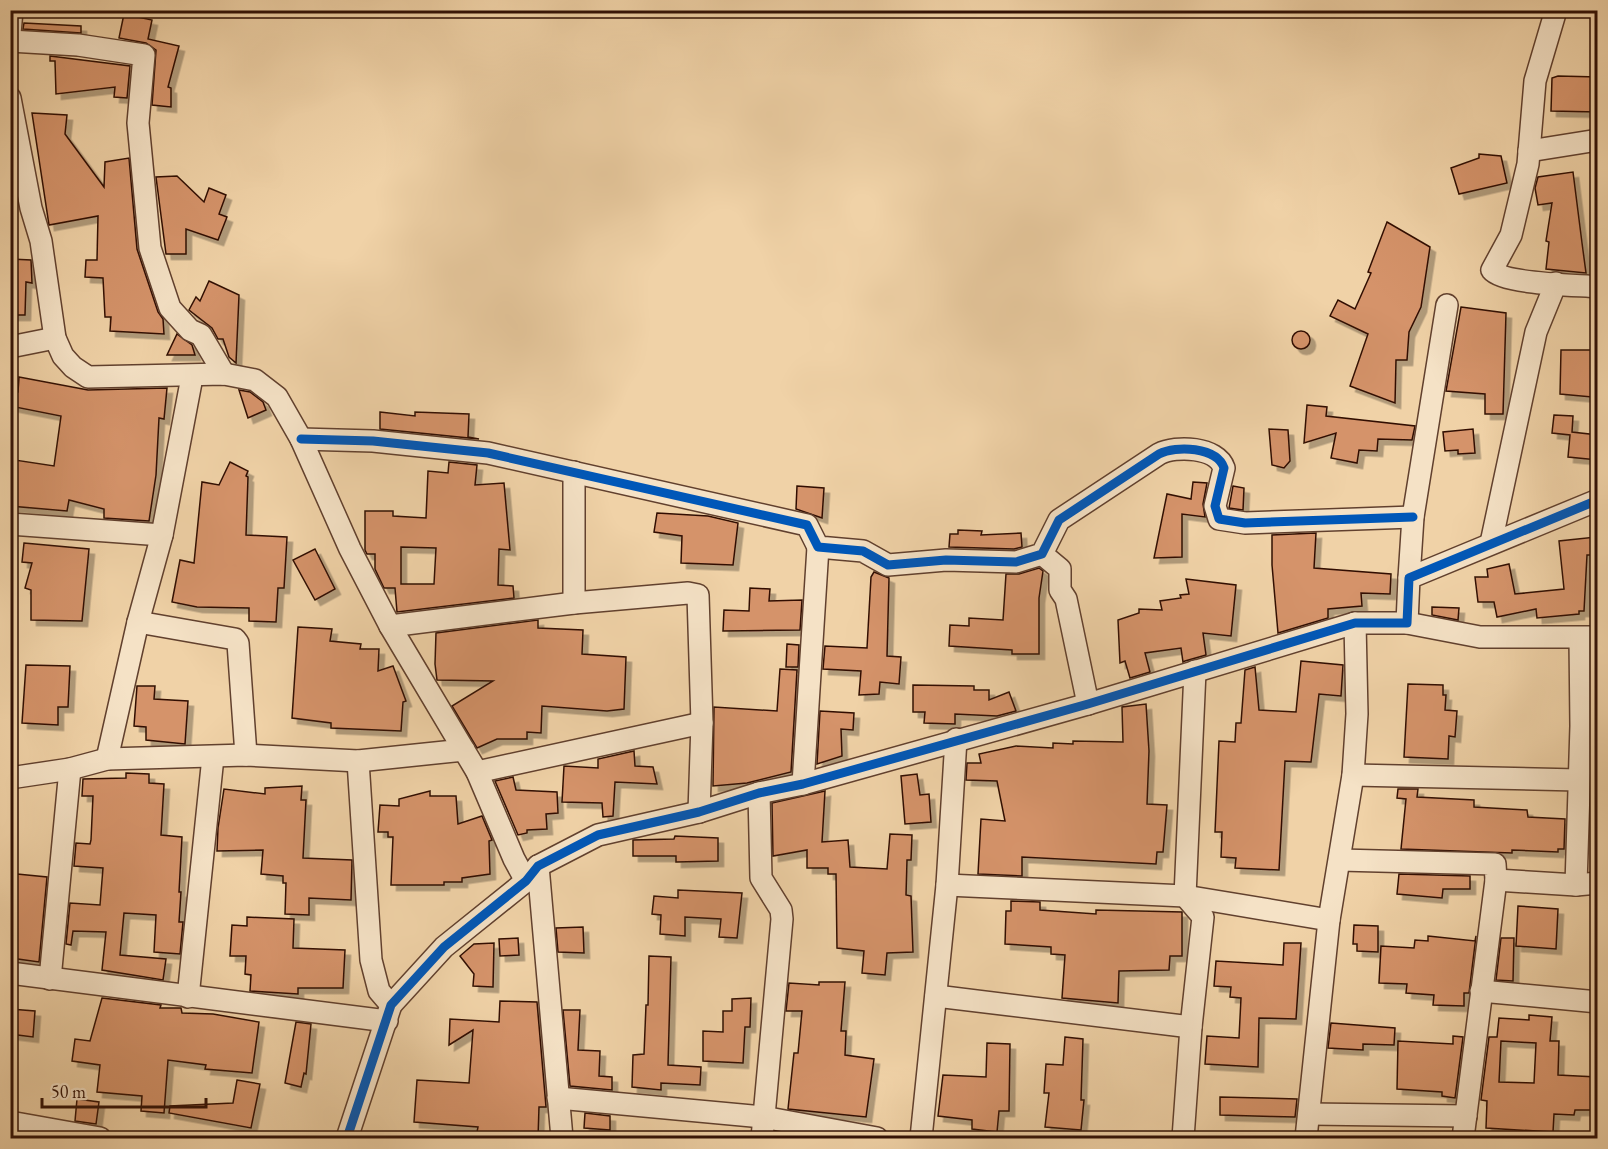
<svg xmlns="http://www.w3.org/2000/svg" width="1608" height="1149" font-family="'EB Garamond',serif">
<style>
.building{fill:#d5936a;stroke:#311005;stroke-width:1.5;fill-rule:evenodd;filter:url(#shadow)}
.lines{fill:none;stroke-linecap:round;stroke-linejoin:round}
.minor-casing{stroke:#61402e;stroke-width:24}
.minor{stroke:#f5e2c6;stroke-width:21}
.cycleway-casing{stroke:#f5e2c6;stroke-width:13}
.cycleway{stroke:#0057b8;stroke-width:9}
</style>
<defs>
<filter id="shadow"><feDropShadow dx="5.5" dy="5.5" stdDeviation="0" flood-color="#0004"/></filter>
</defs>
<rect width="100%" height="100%" fill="#f0d2a7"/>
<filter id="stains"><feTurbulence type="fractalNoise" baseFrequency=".00333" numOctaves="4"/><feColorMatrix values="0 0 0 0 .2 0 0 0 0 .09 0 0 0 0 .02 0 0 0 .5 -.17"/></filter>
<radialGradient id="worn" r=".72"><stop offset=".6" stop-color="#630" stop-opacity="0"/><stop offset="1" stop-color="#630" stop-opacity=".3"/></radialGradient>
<!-- building -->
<g class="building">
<polygon points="124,14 152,20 148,39 179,46 168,87 171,88 171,107 152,105 156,50 146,43 119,38"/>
<polygon points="24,23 81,26 81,33 23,29"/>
<polygon points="50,56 130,66 127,98 114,97 115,87 56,94 55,61 50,61"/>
<polygon points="1558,76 1598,77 1598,112 1551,111 1552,78"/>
<polygon points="32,113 67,115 65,134 104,187 105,162 129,158 137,249 158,312 163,319 164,334 110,331 111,317 105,317 103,278 85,277 86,260 97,260 98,216 49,225"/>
<polygon points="1479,154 1501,156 1507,183 1459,194 1451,168 1479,158"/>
<polygon points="1573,172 1582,243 1586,273 1546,269 1549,242 1546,241 1552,203 1538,205 1535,188 1538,177"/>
<polygon points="177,176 204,202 209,188 226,195 219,214 227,217 218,240 186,229 186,254 166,254 156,177"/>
<polygon points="1387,222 1430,247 1421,307 1409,332 1407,360 1396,360 1395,403 1350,386 1368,334 1330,316 1338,300 1355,309 1371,273 1368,272"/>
<polygon points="10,259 31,260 32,283 26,282 25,315 10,315"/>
<polygon points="209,281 239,295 236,363 229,357 223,339 218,339 212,328 189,310 196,297 200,301"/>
<polygon points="1461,307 1506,313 1503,414 1485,414 1485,394 1446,391"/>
<circle cx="1301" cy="340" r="9"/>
<polygon points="177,334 192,345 195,355 167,355"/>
<polygon points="1561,350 1595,350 1592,397 1560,394"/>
<polygon points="19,377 88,390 167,388 164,419 159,418 156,475 149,521 104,518 104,509 69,500 67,511 10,506 15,460 54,466 61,416 10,406 10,391 18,392"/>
<polygon points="239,390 250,392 263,402 266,410 248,418"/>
<polygon points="1307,405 1327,407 1326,416 1415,426 1412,440 1378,439 1377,451 1359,450 1357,463 1331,458 1336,433 1304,443"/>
<polygon points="380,412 415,416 415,412 469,414 468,437 479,439 380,429"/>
<polygon points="1554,415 1573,416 1572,432 1598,435 1598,460 1568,457 1570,435 1552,433"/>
<polygon points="1269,429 1288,430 1290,461 1284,468 1272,465"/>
<polygon points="1473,429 1475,453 1458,454 1458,450 1445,451 1443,432"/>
<polygon points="230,462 248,471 246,476 248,477 246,535 287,537 284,588 278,588 276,622 249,621 249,608 197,607 172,602 180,560 194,563 202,482 219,485"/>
<path d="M449,462L477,465L475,485L504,483L510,550L499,549L498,585L513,586L514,598L397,612L395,588H384L375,569V554H367L365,550V511H393V516L426,518L428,471L448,473ZM401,547L436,548L434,584H401Z"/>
<polygon points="1193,482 1207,483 1203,504 1205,517 1182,514 1182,557 1154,558 1167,494 1191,499"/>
<polygon points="797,486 824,488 822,518 796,509"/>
<polygon points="1233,486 1244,488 1243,510 1229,508"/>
<polygon points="657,513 708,516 738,523 733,565 681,563 682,536 654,532"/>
<polygon points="958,530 982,531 981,535 1021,533 1022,547 1014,549 949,547 950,534 958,534"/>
<polygon points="1316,533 1314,568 1391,574 1390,594 1361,593 1362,606 1328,609 1328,618 1278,633 1272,565 1272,535"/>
<polygon points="1596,537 1597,555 1587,555 1584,611 1579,611 1579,614 1537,618 1536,609 1497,617 1494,602 1478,602 1475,577 1488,577 1487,569 1509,564 1515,594 1564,589 1559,541"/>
<polygon points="24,543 89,549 82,621 31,620 31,590 25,588 32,563 22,562"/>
<polygon points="315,549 335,589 315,600 293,560"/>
<polygon points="1039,568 1043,571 1039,598 1039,654 1012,654 1012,650 949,646 950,625 969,626 969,618 1003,620 1006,574 1019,574"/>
<polygon points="874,572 889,578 887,656 901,657 899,684 880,682 879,694 859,695 861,671 823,669 825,646 867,648 871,577"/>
<polygon points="1186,579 1236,585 1231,636 1203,633 1206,655 1185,661 1183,662 1181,648 1145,653 1150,672 1130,678 1125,661 1120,663 1118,620 1139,613 1139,609 1162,610 1160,601 1181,598 1180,595 1189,594"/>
<polygon points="750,588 770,589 769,601 802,600 800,630 723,631 724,610 749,611"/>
<polygon points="1432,607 1459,608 1458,620 1432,615"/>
<polygon points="538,620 538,628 583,630 582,654 626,657 624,709 607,711 542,706 541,733 527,732 527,739 497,739 477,748 452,706 493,681 437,680 435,664 436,633"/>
<polygon points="298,627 332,629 330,641 361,644 360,649 379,649 378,671 393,666 406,701 403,702 401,731 331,728 331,723 292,718"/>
<polygon points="787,644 799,645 798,667 786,667"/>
<polygon points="1301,661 1343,665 1341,696 1319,694 1311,762 1285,761 1279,870 1235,868 1236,858 1221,857 1222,832 1215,832 1219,741 1235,742 1236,723 1241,723 1245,670 1255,667 1259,710 1296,712"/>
<polygon points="26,665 70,666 68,707 58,707 58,725 22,723"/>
<polygon points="780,669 797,670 791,772 747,783 713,786 714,707 777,711"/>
<polygon points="1408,684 1443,685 1443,695 1446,695 1445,710 1457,711 1455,737 1449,736 1448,759 1404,757"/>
<polygon points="913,685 974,686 974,690 989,690 989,700 1009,692 1016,711 997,716 955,714 955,724 924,723 925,712 913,712"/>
<polygon points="137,686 155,686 154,699 188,701 185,744 146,740 146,727 134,726"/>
<polygon points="1146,704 1149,751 1147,804 1167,805 1163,852 1157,852 1156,864 1022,857 1022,876 978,874 981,819 1005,821 997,781 966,780 967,763 981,763 979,754 1016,746 1053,748 1053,743 1073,744 1073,741 1123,742 1122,707"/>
<polygon points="820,711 854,713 853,730 841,729 842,756 817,764"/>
<polygon points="634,751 635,766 653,767 657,784 615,782 613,816 603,817 602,803 562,802 564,766 598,768 598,759"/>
<polygon points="126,773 149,774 149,783 164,784 161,835 182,837 179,892 181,892 179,922 183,922 180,954 154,952 156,915 124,913 120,955 166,959 163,980 102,970 106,932 73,931 71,945 66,944 70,903 100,905 103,868 74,866 76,843 90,844 91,840 93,796 82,796 83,779 126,778"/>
<polygon points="917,774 920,795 929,794 931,822 905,824 901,776"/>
<polygon points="513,777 516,790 557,792 558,813 546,814 547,829 527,830 527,833 518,835 495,781"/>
<polygon points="302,786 301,800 306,800 303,858 352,860 351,900 309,898 309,915 285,914 286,883 283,883 283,876 261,874 263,850 217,851 218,828 224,789 265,794 265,788"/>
<polygon points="1398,789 1418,789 1417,797 1474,800 1474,807 1527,810 1528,817 1565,819 1564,849 1558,849 1558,852 1512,850 1512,853 1401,849 1406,799 1397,798"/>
<polygon points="430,791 430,796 456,796 458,824 482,816 492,840 489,841 490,874 462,878 462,882 444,882 444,885 391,885 393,837 388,837 388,832 378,832 380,805 399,806 399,799"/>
<polygon points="825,791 822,842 848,840 850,867 887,869 890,834 912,835 911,860 907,860 906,895 911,896 913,952 887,953 885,975 862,973 864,951 837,948 836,874 828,874 828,868 807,868 807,850 773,856 772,803"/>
<polygon points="675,836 718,838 718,861 676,862 676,856 633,856 633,840 674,839"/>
<polygon points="17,874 47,877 39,962 11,958"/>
<polygon points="1399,874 1470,876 1470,889 1443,889 1442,898 1397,894"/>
<polygon points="678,890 742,893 737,938 719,937 721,919 685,917 685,936 660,934 661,915 652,914 654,896 678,898"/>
<polygon points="1011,901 1040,902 1040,910 1096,914 1096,910 1182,912 1182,956 1170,956 1169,970 1119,971 1118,1003 1062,998 1065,955 1051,954 1051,947 1005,944 1006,911 1011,911"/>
<polygon points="1518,906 1558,909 1556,949 1516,946"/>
<polygon points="247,917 294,919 293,948 345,950 343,988 298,988 298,994 250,991 251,975 245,974 246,956 230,956 232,925 247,926"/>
<polygon points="1354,925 1378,926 1378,952 1357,951 1357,944 1353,944"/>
<polygon points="583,927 584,953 558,952 556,928"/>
<polygon points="1428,936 1475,941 1476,936 1469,993 1464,993 1464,1006 1433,1005 1434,995 1406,993 1407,984 1379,983 1381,946 1414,948 1415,940 1428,941"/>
<polygon points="518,938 519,955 500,956 499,939"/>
<polygon points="1501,938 1514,938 1513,981 1496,980"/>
<polygon points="494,943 493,987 473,986 474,974 460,956 474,944"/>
<polygon points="1284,943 1301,943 1296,1019 1259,1018 1258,1067 1205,1064 1207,1036 1239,1038 1241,998 1230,997 1231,987 1214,986 1216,961 1283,965"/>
<polygon points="649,956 671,957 668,1065 701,1067 700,1085 661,1083 661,1090 632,1087 633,1055 644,1054 646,1005 648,1005"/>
<polygon points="819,982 845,982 841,1031 846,1031 845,1055 874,1059 866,1117 788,1109 794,1053 798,1053 802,1011 786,1011 789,983 819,985"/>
<polygon points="102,998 161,1005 160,1008 181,1008 182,1013 213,1014 259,1022 252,1073 205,1069 206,1065 168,1060 164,1113 141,1111 142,1096 97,1092 100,1065 72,1061 75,1039 90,1041"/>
<polygon points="751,998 750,1027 745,1027 743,1063 703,1061 703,1031 723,1032 723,1011 732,1011 732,999"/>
<polygon points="500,1001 537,1002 546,1107 539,1107 538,1138 506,1138 506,1132 477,1132 478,1127 414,1122 417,1080 469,1083 473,1030 449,1045 450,1019 499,1022"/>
<polygon points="10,1009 35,1011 33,1037 10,1034"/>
<polygon points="563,1010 580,1010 578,1050 600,1051 599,1076 612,1077 612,1090 570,1086"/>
<path d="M1529,1015L1552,1017L1550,1041H1559L1558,1075L1597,1077L1595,1110H1575L1574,1115L1554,1114L1553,1132L1486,1128L1487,1101L1481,1100L1489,1037H1497L1499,1018L1529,1020ZM1501,1041L1536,1043L1534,1083L1499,1082Z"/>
<polygon points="296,1022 311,1024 306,1074 304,1073 301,1087 285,1083"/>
<polygon points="1331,1023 1395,1028 1394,1045 1363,1044 1363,1050 1328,1048"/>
<polygon points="1453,1036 1463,1037 1455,1098 1442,1096 1442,1092 1397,1089 1398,1041 1453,1044"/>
<polygon points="1065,1037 1083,1039 1081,1100 1084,1100 1081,1130 1045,1127 1049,1093 1044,1093 1046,1064 1063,1065"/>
<polygon points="987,1043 1010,1044 1009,1111 999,1111 997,1132 972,1129 972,1120 938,1116 943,1075 986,1077"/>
<polygon points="237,1080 260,1084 251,1128 169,1113 170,1106 233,1103"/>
<polygon points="1220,1097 1297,1099 1295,1117 1220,1115"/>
<polygon points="77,1099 99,1102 96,1124 75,1121"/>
<polygon points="585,1113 610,1116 610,1130 584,1128"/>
</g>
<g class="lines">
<defs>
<g id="minor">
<path d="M1556,10L1535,81L1528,164L1511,235L1492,270C1503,284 1577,285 1598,287"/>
<polyline points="10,34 12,10"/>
<polyline points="10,41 78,45 144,55 138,123 150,248 170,308 190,330 201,335 224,374"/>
<polyline points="10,98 31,208 41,241 55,338 63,356 73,367 88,377 224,374 255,380 277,397 301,439 350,549 390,626 477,772 514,859 526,881"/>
<polyline points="1529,151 1598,140"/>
<polyline points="10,347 55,338"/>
<path d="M301,439L373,441L488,453L807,525L818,547L863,551L888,565L946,560L1016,562L1042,554L1059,520L1159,454C1176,445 1217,447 1224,468L1215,506L1219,519L1245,523L1413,517"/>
<polyline points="10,524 162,535"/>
<polyline points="1491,543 1536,332 1556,283"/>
<polyline points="1042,554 1060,569 1060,590 1066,599 1088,704"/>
<polyline points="1409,578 1413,517 1447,305"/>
<polyline points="574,603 574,472"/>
<polyline points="138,622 235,639 238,643 246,755"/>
<polyline points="1407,623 1480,637 1598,637"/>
<polyline points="390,626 574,603 688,593 698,595 702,723 699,812"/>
<polyline points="107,759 138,622 162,535 192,377"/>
<polyline points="358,761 371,960 379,991 391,1005"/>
<polyline points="477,772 702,723"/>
<polyline points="1353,775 1578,780"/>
<polyline points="10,778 70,769 107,759 246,755 358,761 464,750"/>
<polyline points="803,784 818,547"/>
<polyline points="759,793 761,878 781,910 782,919 762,1138"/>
<polyline points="1340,860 1495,864 1496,880 1463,1138"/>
<polyline points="538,866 562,1138"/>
<polyline points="1496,880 1576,885 1598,883"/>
<polyline points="947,885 1185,896 1329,920"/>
<polyline points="1576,885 1581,726 1580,639"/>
<polyline points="10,973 387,1021"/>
<polyline points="50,979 70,769"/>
<polyline points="1481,991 1598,1002"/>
<polyline points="936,996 1191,1027"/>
<polyline points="188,997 213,757"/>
<polyline points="558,1098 763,1117 877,1138"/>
<polyline points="1309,1114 1466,1116"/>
<polyline points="10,1122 100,1138"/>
<polyline points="347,1138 391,1005 444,947 526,881 538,866 598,835 699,812 759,793 803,784 1088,704 1355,623 1407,623 1409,578 1598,500"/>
<polyline points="921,1138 947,885 956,739"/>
<polyline points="1183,1138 1191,1027 1203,917 1185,896 1195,671"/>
<polyline points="1306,1138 1329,920 1353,775 1357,714 1355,623"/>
</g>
</defs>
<!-- minor casing -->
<use href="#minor" class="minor-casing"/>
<!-- minor -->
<use href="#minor" class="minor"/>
<defs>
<g id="cycleway">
<path d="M301,439L373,441L488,453L807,525L818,547L863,551L888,565L946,560L1016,562L1042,554L1059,520L1159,454C1176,445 1217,447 1224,468L1215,506L1219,519L1245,523L1413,517"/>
<polyline points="347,1138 391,1005 444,947 526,881 538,866 598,835 699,812 759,793 803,784 1088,704 1355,623 1407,623 1409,578 1598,500"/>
</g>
</defs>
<!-- cycleway casing -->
<use href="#cycleway" class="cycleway-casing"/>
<!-- cycleway -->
<use href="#cycleway" class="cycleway"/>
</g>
<!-- margin -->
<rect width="1608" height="1149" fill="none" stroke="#f0d2a7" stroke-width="36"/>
<rect x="12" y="12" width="1584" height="1125" fill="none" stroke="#311005" stroke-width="3"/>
<rect x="18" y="18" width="1572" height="1113" fill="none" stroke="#311005" stroke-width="1.5"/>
<!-- scale -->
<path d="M42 1098v9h164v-9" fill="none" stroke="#311005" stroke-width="3"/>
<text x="51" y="1098" font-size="18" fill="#311005" stroke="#f5e2c6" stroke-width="4.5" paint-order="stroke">50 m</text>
<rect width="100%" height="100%" filter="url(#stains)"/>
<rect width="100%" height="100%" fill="url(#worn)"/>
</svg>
